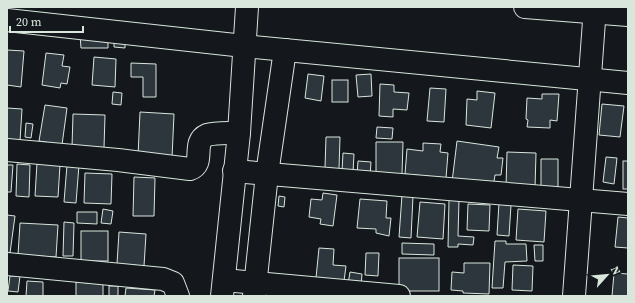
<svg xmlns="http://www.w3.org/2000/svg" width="635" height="303" font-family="'Source Serif 4',serif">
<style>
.building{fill:#2c363c;stroke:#d8e6dc}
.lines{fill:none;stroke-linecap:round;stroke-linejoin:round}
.minor-casing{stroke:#d8e6dc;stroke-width:24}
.minor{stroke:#14181c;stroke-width:22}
</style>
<rect width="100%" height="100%" fill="#14181c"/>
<!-- building -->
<g class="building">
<polygon points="80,35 108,35 108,48 81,48"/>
<polygon points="114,35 125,36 125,48 114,47"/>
<polygon points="7,50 24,51 21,87 7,85"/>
<polygon points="46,53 64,55 62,66 70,67 67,84 61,83 60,88 42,85"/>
<polygon points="94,57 116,59 115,87 92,85"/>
<polygon points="131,63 156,64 156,97 143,97 143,77 131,77"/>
<polygon points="308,74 324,76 321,101 305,98"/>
<polygon points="371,74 372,96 358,97 356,75"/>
<rect x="332" y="80" width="16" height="22"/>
<polygon points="380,84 394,85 394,92 409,93 407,110 393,109 393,117 379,116"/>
<polygon points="430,88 446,89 444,122 427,121"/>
<polygon points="477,91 495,93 491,128 466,125 467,99 477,100"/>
<polygon points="113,92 122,93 121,105 112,104"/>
<polygon points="542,94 559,94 557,121 550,120 550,128 527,127 528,120 526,119 527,98 542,99"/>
<polygon points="602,104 624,106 620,137 599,135"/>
<polygon points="45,105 67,108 62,145 39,141"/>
<polygon points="7,108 22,109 20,141 7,140"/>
<polygon points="140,112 174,114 172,158 138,156"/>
<polygon points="73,114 105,115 104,148 72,147"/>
<polygon points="26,123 33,124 31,138 25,137"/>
<polygon points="377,127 393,128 392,139 376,138"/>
<polygon points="326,137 340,137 339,169 325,168"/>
<polygon points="457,141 499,147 497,158 503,158 501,175 495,175 493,188 452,182"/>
<polygon points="376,142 403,142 402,174 376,173"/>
<polygon points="423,143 441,144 440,152 448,153 446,178 405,174 407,149 423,151"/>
<polygon points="507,152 536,153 535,188 506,187"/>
<polygon points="343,153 354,154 353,172 342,171"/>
<polygon points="606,157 617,158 614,184 603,182"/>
<polygon points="541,159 558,159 558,188 541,187"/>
<polygon points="358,161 371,162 370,176 357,175"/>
<rect x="623" y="161" width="5" height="28"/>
<polygon points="37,163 60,165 58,197 35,196"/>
<polygon points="17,164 30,165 29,197 16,196"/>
<polygon points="7,165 13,165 11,192 7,192"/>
<polygon points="67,165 79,165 76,203 64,202"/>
<polygon points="85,173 112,174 111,204 84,203"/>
<polygon points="134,177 155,178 154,216 133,216"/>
<polygon points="323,193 337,195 333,226 320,224 321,219 309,217 311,199 322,200"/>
<polygon points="402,195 413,196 411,238 399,237"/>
<polygon points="279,196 285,197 284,207 278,206"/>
<polygon points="360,199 387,201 386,218 391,218 389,236 376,233 376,229 357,228"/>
<polygon points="449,200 459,200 458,236 474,237 473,245 458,244 458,247 448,247"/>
<polygon points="420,202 445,204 443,239 417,237"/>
<polygon points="499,203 511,205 509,236 497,235"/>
<polygon points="468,204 490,205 489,231 467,230"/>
<polygon points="103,209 113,211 111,224 101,223"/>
<polygon points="518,209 546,211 544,242 516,240"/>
<polygon points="77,212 97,212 97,224 77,223"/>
<polygon points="7,215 15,216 10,253 7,253"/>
<polygon points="618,217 628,218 628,248 615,247"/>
<polygon points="64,222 74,223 73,256 63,256"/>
<polygon points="20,223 58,225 56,257 18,255"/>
<rect x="81" y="231" width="27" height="30"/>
<polygon points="119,232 146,234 144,266 117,264"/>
<polygon points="495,241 506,241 506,244 526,244 527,261 505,262 503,288 492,288"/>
<polygon points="402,243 434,244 434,255 402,254"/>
<polygon points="534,245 543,245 543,261 535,261"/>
<polygon points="319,248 334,249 333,265 346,266 344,281 316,278"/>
<polygon points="366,253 379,253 378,276 365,275"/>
<rect x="399" y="258" width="40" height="33"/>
<polygon points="464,263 490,263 489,294 463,293 463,291 451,290 452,272 464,273"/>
<polygon points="513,265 533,266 532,291 512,290"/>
<polygon points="350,272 362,274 361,286 348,284"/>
<polygon points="614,273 628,274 628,296 612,296"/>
<polygon points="10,276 20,276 18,292 8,291"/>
<polygon points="27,281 43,282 43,296 15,296 26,296"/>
<polygon points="76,282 103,284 103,296 76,296"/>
<rect x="109" y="286" width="9" height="10"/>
<polygon points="126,288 155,290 154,296 125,296"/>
</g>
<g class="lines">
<defs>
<g id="minor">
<polyline points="525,7 628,15"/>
<polyline points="7,20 244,46 628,83"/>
<path d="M7,150L118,160L190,169C206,164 191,142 207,135C216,132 229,133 239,133"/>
<polyline points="234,171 628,204"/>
<polyline points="7,264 163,279 173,283 178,296"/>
<polyline points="224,280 399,296"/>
<polyline points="222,296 239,133 247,7"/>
<polyline points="254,296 267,174 285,50"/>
<polyline points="574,296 595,7"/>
</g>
</defs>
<!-- minor casing -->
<use href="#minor" class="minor-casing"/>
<!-- minor -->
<use href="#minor" class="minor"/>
</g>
<!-- border -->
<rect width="635" height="303" fill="none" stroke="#d8e6dc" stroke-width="16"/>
<!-- north arrow -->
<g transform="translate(607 275) rotate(63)" stroke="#14181c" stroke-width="3" paint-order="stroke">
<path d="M0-3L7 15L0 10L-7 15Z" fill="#d8e6dc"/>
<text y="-6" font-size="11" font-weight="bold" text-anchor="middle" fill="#d8e6dc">N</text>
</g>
<!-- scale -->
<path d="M10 26v6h73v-6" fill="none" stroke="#d8e6dc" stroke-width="2"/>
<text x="16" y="26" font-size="12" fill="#d8e6dc" stroke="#14181c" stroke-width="3" paint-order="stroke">20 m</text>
</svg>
